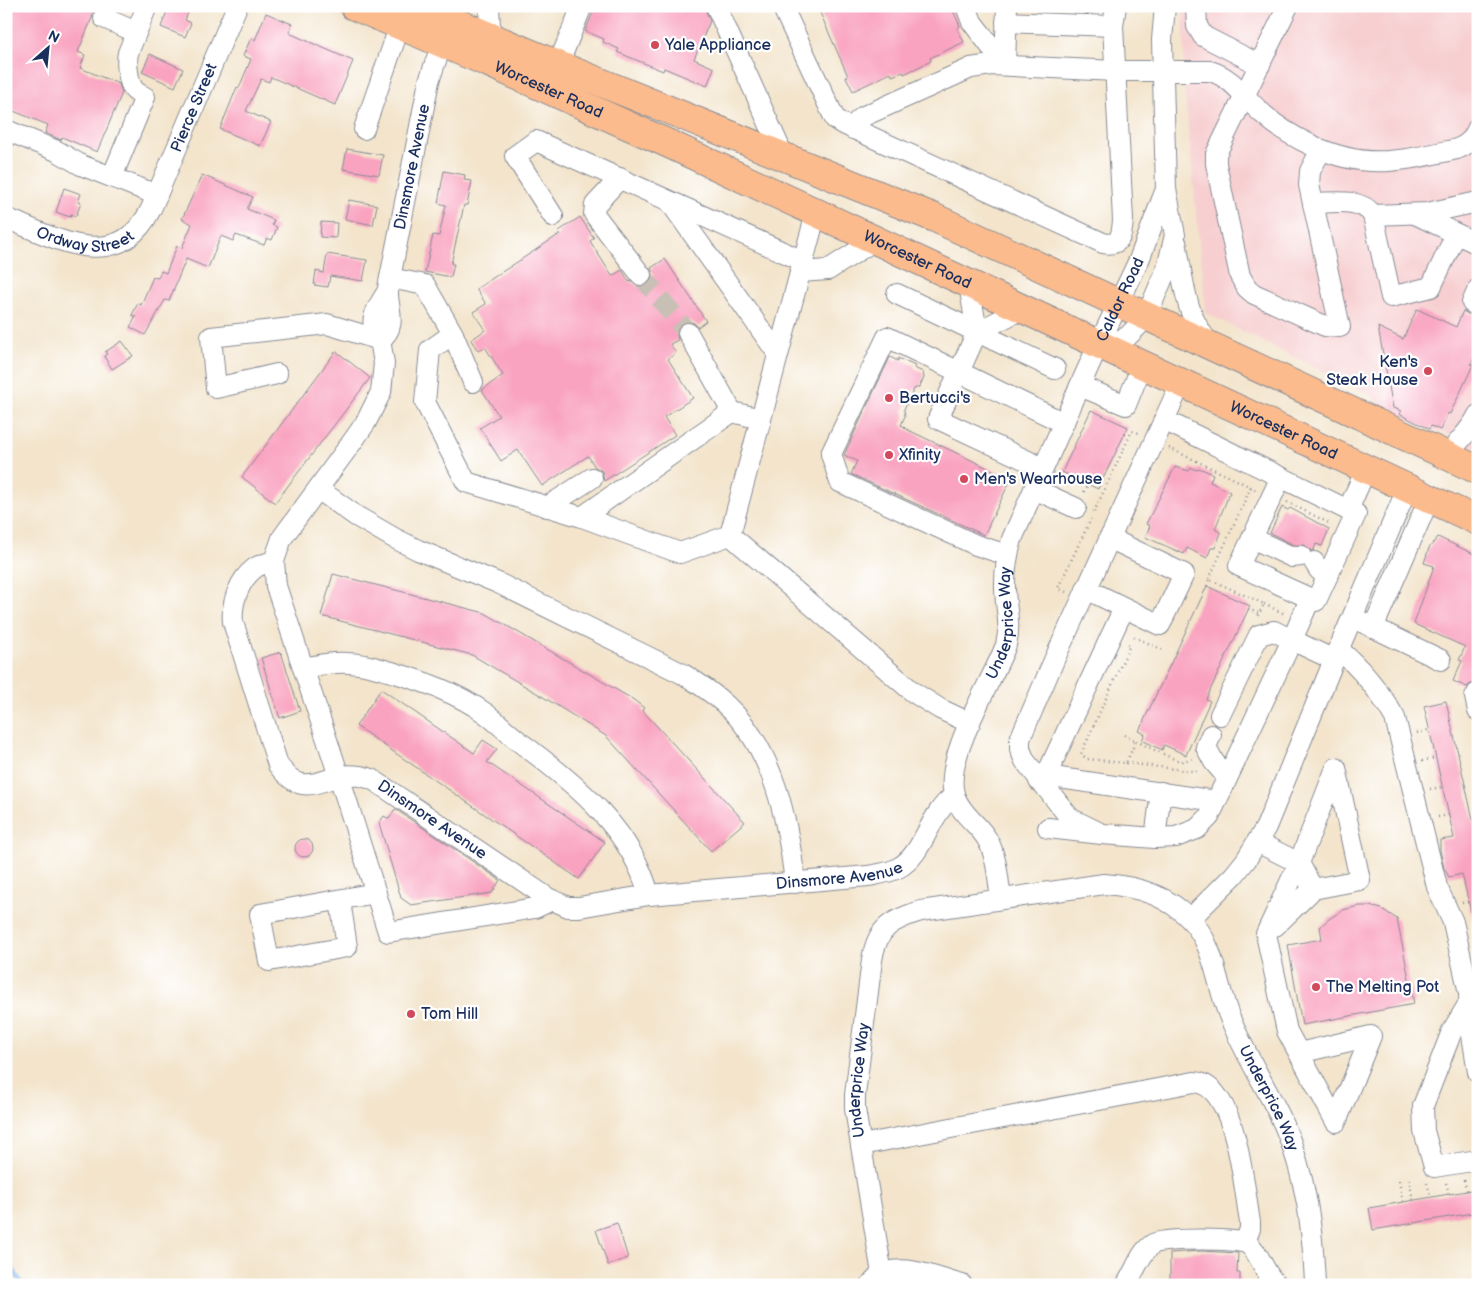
<svg xmlns="http://www.w3.org/2000/svg" width="1484" height="1291" font-family="'Balsamiq Sans',sans-serif">
<style>
.built{fill:#f7cfd0}
.lines{fill:none;stroke-linecap:round;stroke-linejoin:round}
.stream{stroke:#75b0e6;stroke-width:4.5}
.building{fill:#f9a3c0}
.minor-tunnel{stroke:#c8c0b5;stroke-width:20;stroke-dasharray:20 10;stroke-linecap:butt}
.minor-casing{stroke:#878a94;stroke-width:22}
.highway-casing{stroke:#878a94;stroke-width:30}
.path{stroke:#878a94;stroke-width:2.5;stroke-dasharray:1 4;stroke-linecap:butt}
.minor{stroke:#fff;stroke-width:20}
.highway{stroke:#fbbb8d;stroke-width:28}
.poi-dot{fill:#d1495b;stroke:#fff;stroke-width:2}
.labels{text-anchor:middle;dominant-baseline:central;stroke-width:4.5;stroke-linejoin:round;paint-order:stroke}
.poi-label{font-size:16px;fill:#1b2f5e;stroke:#fff;text-anchor:start}
.street-label{font-size:16px;fill:#1b2f5e;stroke:#fff}
</style>
<rect width="100%" height="100%" fill="#fff"/>
<filter id="ink" filterUnits="userSpaceOnUse"><feTurbulence type="fractalNoise" baseFrequency=".02" numOctaves="2"/><feDisplacementMap in="SourceGraphic" scale="10" xChannelSelector="R" yChannelSelector="G"/><feConvolveMatrix kernelMatrix="1 2 1 2 8 2 1 2 1" color-interpolation-filters="sRGB"/></filter>
<filter id="wash" filterUnits="userSpaceOnUse"><feTurbulence type="fractalNoise" baseFrequency=".0096" numOctaves="4" result="noise"/><feDisplacementMap in="SourceGraphic" scale="20" xChannelSelector="R" yChannelSelector="G"/><feGaussianBlur stdDeviation="1.12" result="paint"/><feColorMatrix in="noise" values="0 0 0 0 0 0 0 0 0 0 0 0 0 0 0 0 0 1.4 0 .05"/><feComposite in="paint" operator="in"/></filter>
<g filter="url(#wash)">
<rect width="100%" height="100%" fill="#f3e4cb"/>
<!-- built -->
<polygon class="built" points="1183,6 1478,6 1478,450 1442,432 1434,432 1376,404 1374,397 1206,313 1185,97"/>
<g class="lines">
<!-- stream -->
<polyline class="stream" points="6,1255 8,1262 23,1285"/>
</g>
<g id="blocks">
<!-- building -->
<g class="building">
<polygon points="6,6 94,6 92,18 78,52 85,55 80,68 119,84 122,93 97,152 62,137 61,140 45,133 48,125 6,108"/>
<polygon points="169,6 191,6 185,20 191,23 185,37 161,27"/>
<polygon points="596,6 704,6 710,21 694,59 714,68 707,86 664,68 663,71 617,52 619,49 603,42 604,39 585,31"/>
<polygon points="817,6 951,6 960,26 957,28 964,42 930,58 931,61 904,74 903,72 892,76 891,73 853,91 846,77 848,76"/>
<polygon points="266,13 292,24 289,33 353,61 335,105 271,77 269,82 261,79 246,111 271,122 260,146 220,129 237,87 239,88 251,59 243,56 251,38 255,40"/>
<polygon points="150,54 183,69 175,87 142,72"/>
<polygon points="347,149 383,155 379,175 343,169"/>
<polygon points="444,171 465,175 464,180 472,181 467,205 464,205 451,264 454,264 451,277 425,272 433,235 439,236 446,205 438,203"/>
<polygon points="202,175 253,197 247,209 274,220 272,225 277,227 272,240 267,238 264,245 236,235 233,241 221,236 208,268 186,259 169,301 165,300 145,335 130,327 136,317 132,315 138,303 141,305 153,277 158,278 161,271 166,273 177,246 182,248 192,224 182,219"/>
<polygon points="64,188 81,194 78,202 81,203 76,216 71,214 70,217 56,212"/>
<polygon points="349,200 377,205 373,225 345,219"/>
<polygon points="580,217 594,238 590,241 612,276 622,270 629,282 631,281 637,286 643,287 648,285 652,280 653,274 651,268 665,259 706,321 698,327 694,323 689,321 682,323 678,327 676,332 678,340 670,344 676,353 668,359 693,398 664,417 675,435 604,481 602,471 595,467 588,456 542,486 518,450 501,461 480,428 499,416 482,390 503,375 485,347 478,351 471,340 485,330 473,312 486,304 476,289 560,234 559,231"/>
<polygon points="321,222 337,223 336,238 320,237"/>
<polygon points="327,254 367,260 363,281 330,276 328,287 314,285 316,271 324,273"/>
<polygon points="1417,309 1456,327 1463,311 1468,314 1478,315 1478,350 1471,364 1473,365 1450,414 1448,413 1440,430 1431,426 1429,429 1399,414 1401,411 1393,408 1378,327 1403,339"/>
<polygon points="122,341 133,356 112,369 104,356 107,354 105,352"/>
<polygon points="336,351 370,378 275,503 242,477"/>
<polygon points="890,357 898,361 898,358 915,366 914,368 923,372 924,378 919,387 914,389 904,409 905,416 901,425 905,427 904,428 1011,479 984,535 851,474 857,461 844,455"/>
<polygon points="1091,410 1128,427 1098,489 1062,472"/>
<polygon points="1175,467 1189,471 1191,468 1197,470 1199,468 1213,474 1210,482 1230,492 1215,529 1221,533 1215,548 1211,548 1207,558 1187,548 1184,554 1145,537 1150,526 1146,524"/>
<polygon points="1282,507 1288,510 1290,508 1329,529 1322,546 1316,544 1314,550 1311,551 1305,545 1294,545 1270,533"/>
<polygon points="1438,537 1478,556 1478,673 1474,681 1467,687 1453,681 1462,661 1459,660 1465,647 1414,624 1434,566 1424,563 1429,548"/>
<polygon points="333,574 485,613 634,700 644,708 642,710 745,822 711,851 606,736 540,695 472,655 321,616"/>
<polygon points="1207,586 1250,606 1206,699 1210,701 1186,755 1164,745 1162,750 1142,740 1145,734 1139,731"/>
<polygon points="281,652 300,711 280,718 261,658"/>
<polygon points="381,689 474,753 483,740 497,749 487,762 605,842 579,879 356,726"/>
<polygon points="1446,701 1478,841 1478,861 1475,861 1478,875 1478,920 1473,921 1462,874 1449,877 1444,868 1440,850 1440,840 1454,838 1424,706"/>
<polygon points="395,809 500,880 492,893 411,905 401,898 379,823 384,816 389,819"/>
<circle cx="304" cy="848" r="9"/>
<polygon points="1359,906 1369,906 1382,909 1397,919 1414,1004 1302,1025 1288,945 1322,939 1320,927 1329,919 1343,910"/>
<polygon points="1478,1189 1478,1212 1373,1230 1369,1208"/>
<polygon points="617,1223 628,1258 608,1265 596,1230"/>
<polygon points="1201,1251 1238,1253 1237,1273 1240,1273 1240,1285 1170,1285 1170,1253"/>
</g>
</g>
</g>
<g filter="url(#ink)">
<use href="#blocks" fill-opacity="0" stroke="#878a94" stroke-width="1"/>
<g class="lines">
<!-- minor-tunnel -->
<polyline class="minor-tunnel" points="641,275 688,333"/>
<defs>
<g id="minor">
<polyline points="106,6 104,18 136,32"/>
<polyline points="489,6 490,26 496,39"/>
<polyline points="716,6 784,157"/>
<path d="M782,6L835,119L841,123L1103,243C1121,247 1122,234 1123,220L1113,26L1116,6"/>
<polyline points="966,6 972,22 1005,65"/>
<polyline points="1196,6 1197,26 1203,36 1260,65"/>
<polyline points="1288,6 1216,154 1216,164 1240,276 1247,288 1254,294 1325,326 1340,327 1309,185 1310,171 1321,150"/>
<polyline points="1006,22 1113,26"/>
<polyline points="558,65 582,6"/>
<polyline points="1005,65 1007,6"/>
<polyline points="364,129 400,25"/>
<path d="M853,129L858,121L864,116L971,68L991,65L1116,71H1210C1234,78 1245,99 1263,114C1277,127 1294,137 1311,145C1366,171 1400,161 1457,149C1468,145 1473,139 1478,128"/>
<polyline points="6,130 57,151 81,165 157,195"/>
<path d="M112,177L145,97C141,95 137,93 134,90C128,82 126,62 128,53L147,6"/>
<polyline points="620,178 595,205 594,214 641,275"/>
<polyline points="670,202 778,354"/>
<path d="M1313,203C1333,203 1360,197 1373,215L1391,297L1431,287L1456,234"/>
<polyline points="816,213 730,535 913,692 940,709 970,723"/>
<polyline points="1415,214 1478,244"/>
<polyline points="1373,215 1427,213 1478,202"/>
<polyline points="553,216 515,156 536,141 803,261"/>
<path id="s1" d="M6,218C57,239 118,275 151,209L237,6"/>
<path d="M1176,242C1183,276 1185,321 1212,345"/>
<polyline points="800,272 828,270 875,240"/>
<polyline points="390,278 425,285 453,334"/>
<polyline points="969,284 977,332 938,419 1043,468"/>
<path id="s2" d="M387,292C377,308 366,322 380,340C399,325 387,309 388,290C388,286 389,282 390,278L429,81L442,43"/>
<polyline points="897,294 1055,369"/>
<polyline points="1472,303 1478,289"/>
<polyline points="977,332 1022,309"/>
<polyline points="688,333 732,412 761,419"/>
<polyline points="1099,345 1115,342 1127,337 1137,327 1147,315 1167,268 1175,235 1166,189 1162,40 1165,6"/>
<path id="s3" d="M277,374L216,388L211,337L327,324L380,340L384,363L381,392L366,422L355,438L282,538L274,561L276,586L339,776C351,774 360,775 372,779L548,898L568,907H579L649,895L868,876C878,874 889,873 898,868C925,854 928,814 954,796"/>
<polyline points="473,382 453,334 430,350 425,402 466,482 582,517 680,553 730,535"/>
<polyline points="1080,386 1126,405 1142,365"/>
<polyline points="1164,420 1356,514 1316,601 1239,566 1281,477"/>
<path d="M1448,456C1457,441 1471,431 1478,415"/>
<path d="M318,489L356,516L394,538L418,550L498,583L683,674C698,683 713,693 726,705C774,749 788,821 795,883"/>
<polyline points="1034,489 1076,508"/>
<polyline points="547,507 592,478"/>
<polyline points="1348,510 1366,469"/>
<polyline points="582,517 732,412"/>
<polyline points="1252,538 1292,557 1301,556"/>
<polyline points="1007,555 976,545 840,482 831,454 887,337 1064,423"/>
<path d="M274,561C268,563 260,564 255,568C239,580 231,603 233,622L278,765C299,793 310,785 339,776L388,932L535,908L552,900"/>
<polyline points="1314,562 1319,570 1328,575"/>
<polyline points="1086,589 1160,625 1184,574 1109,538"/>
<polyline points="1362,622 1441,660"/>
<polyline points="1373,628 1429,499"/>
<path d="M1338,649C1361,668 1380,692 1395,718L1437,887L1453,922L1469,993L1470,1023L1478,1072"/>
<path d="M303,668C318,665 332,662 348,663C363,663 377,668 392,672C425,682 457,693 485,713C500,724 513,738 529,749C579,787 632,831 649,895"/>
<polyline points="1478,692 1475,697 1478,711"/>
<polyline points="1220,715 1259,635 1274,631 1292,640 1310,599"/>
<polyline points="1211,735 1206,747 1214,762 1227,777"/>
<polyline points="1046,776 1216,801"/>
<polyline points="1039,781 1046,776 1124,608"/>
<polyline points="1048,828 1102,834 1155,838 1176,837 1197,829 1209,817 1292,640 1334,660"/>
<polyline points="1102,834 1070,818 1025,761 1020,749 1020,739 1055,658 1181,383"/>
<polyline points="1155,838 1161,792"/>
<polyline points="1257,842 1299,863 1266,934 1287,1031 1336,1122 1371,1036 1299,1053"/>
<path id="s4" d="M1001,899C998,879 997,856 987,839C978,824 962,815 955,797C941,761 992,682 1006,645C1012,620 1004,606 1005,582C1005,567 1008,553 1012,539L1091,361L1139,260L1166,189"/>
<polyline points="340,900 347,947 269,961 260,914 376,893"/>
<polyline points="1190,919 1234,875 1246,860 1266,827 1334,660 1407,489"/>
<polyline points="1275,926 1313,889 1360,880 1336,768 1299,863 1313,889"/>
<polyline points="1469,1003 1452,1031 1423,1106 1424,1131 1434,1167 1478,1160"/>
<path d="M861,1145L1194,1082C1237,1084 1244,1190 1250,1222V1229L1245,1242"/>
<path id="s5" d="M882,1274L855,1109V1095L872,960C877,928 891,920 921,911L1104,884C1135,886 1167,895 1190,919C1214,944 1216,981 1228,1013C1243,1052 1267,1087 1284,1125C1306,1176 1313,1230 1315,1285"/>
<path d="M871,1285C874,1281 878,1276 882,1274C906,1263 939,1279 962,1285"/>
<path d="M1126,1285C1135,1272 1140,1252 1153,1244C1163,1238 1240,1238 1248,1244C1261,1254 1264,1274 1277,1285"/>
</g>
<g id="highway">
<path id="s6" d="M354,6L489,63L667,143L1478,521"/>
<polyline points="417,6 558,65 935,218 1478,470"/>
</g>
</defs>
<!-- minor casing -->
<use href="#minor" class="minor-casing"/>
<!-- highway casing -->
<use href="#highway" class="highway-casing"/>
<!-- path -->
<g class="path">
<polyline points="1169,448 1251,487"/>
<polyline points="1066,486 1071,476"/>
<polyline points="1084,492 1088,484"/>
<polyline points="1287,502 1331,524"/>
<polyline points="1094,512 1132,431 1139,433"/>
<polyline points="1209,579 1251,487 1256,490"/>
<polyline points="1207,586 1209,579 1264,604 1257,617"/>
<polyline points="1066,592 1058,588 1091,519"/>
<polyline points="1264,604 1285,614"/>
<polyline points="1248,609 1258,613"/>
<polyline points="1134,637 1166,651"/>
<polyline points="1417,733 1429,730"/>
<polyline points="1124,735 1136,741 1126,763 1087,759 1081,754 1130,645 1127,644"/>
<polyline points="1136,741 1176,760 1182,761 1192,759"/>
<polyline points="1422,761 1435,758"/>
<polyline points="1126,763 1200,772"/>
<polyline points="1430,789 1442,787"/>
<polyline points="1438,817 1449,815"/>
<polyline points="1462,903 1468,902"/>
<polyline points="1409,1179 1413,1200"/>
<polyline points="1464,1180 1467,1191"/>
<polyline points="1399,1181 1403,1202"/>
<polyline points="1427,1183 1431,1197"/>
<polyline points="1446,1183 1449,1194"/>
</g>
<!-- minor -->
<use href="#minor" class="minor"/>
<!-- highway -->
<use href="#highway" class="highway"/>
</g>
</g>
<!-- markers -->
<g class="poi-dot">
<circle cx="655" cy="45" r="5"/>
<circle cx="1428" cy="371" r="5"/>
<circle cx="889" cy="398" r="5"/>
<circle cx="889" cy="455" r="5"/>
<circle cx="964" cy="479" r="5"/>
<circle cx="1316" cy="987" r="5"/>
<circle cx="411" cy="1014" r="5"/>
</g>
<g class="labels">
<!-- poi labels -->
<g class="poi-label">
<text x="665" y="45">Yale Appliance</text>
<text x="1418" y="362" text-anchor="end">Ken's<tspan x="1418" dy="18">Steak House</tspan></text>
<text x="899" y="398">Bertucci's</text>
<text x="899" y="455">Xfinity</text>
<text x="974" y="479">Men's Wearhouse</text>
<text x="1326" y="987">The Melting Pot</text>
<text x="421" y="1014">Tom Hill</text>
</g>
<!-- street labels -->
<g class="street-label">
<text stroke="none"><textPath href="#s6" startOffset="212">Worcester Road</textPath></text>
<text stroke="none"><textPath href="#s1" startOffset="276">Pierce Street</textPath></text>
<text stroke="none"><textPath href="#s2" startOffset="232">Dinsmore Avenue</textPath></text>
<text stroke="none"><textPath href="#s1" startOffset="84">Ordway Street</textPath></text>
<text stroke="none"><textPath href="#s6" startOffset="618">Worcester Road</textPath></text>
<text stroke="none"><textPath href="#s4" startOffset="648">Caldor Road</textPath></text>
<text stroke="none"><textPath href="#s6" startOffset="1022">Worcester Road</textPath></text>
<text stroke="none"><textPath href="#s4" startOffset="299">Underprice Way</textPath></text>
<text stroke="none"><textPath href="#s3" startOffset="871">Dinsmore Avenue</textPath></text>
<text stroke="none"><textPath href="#s3" startOffset="1306">Dinsmore Avenue</textPath></text>
<text stroke="none"><textPath href="#s5" startOffset="196">Underprice Way</textPath></text>
<text stroke="none"><textPath href="#s5" startOffset="869">Underprice Way</textPath></text>
</g>
</g>
<!-- margin -->
<rect width="1484" height="1291" fill="none" stroke="#fff" stroke-width="25"/>
<!-- north arrow -->
<g transform="translate(48 48) rotate(27)" stroke="#ffffff" stroke-width="4" paint-order="stroke">
<path d="M0-4L9 19L0 12L-9 19Z" fill="#1b2f5e"/>
<text y="-8" font-size="14" font-weight="bold" text-anchor="middle" fill="#1b2f5e">N</text>
</g>
</svg>
